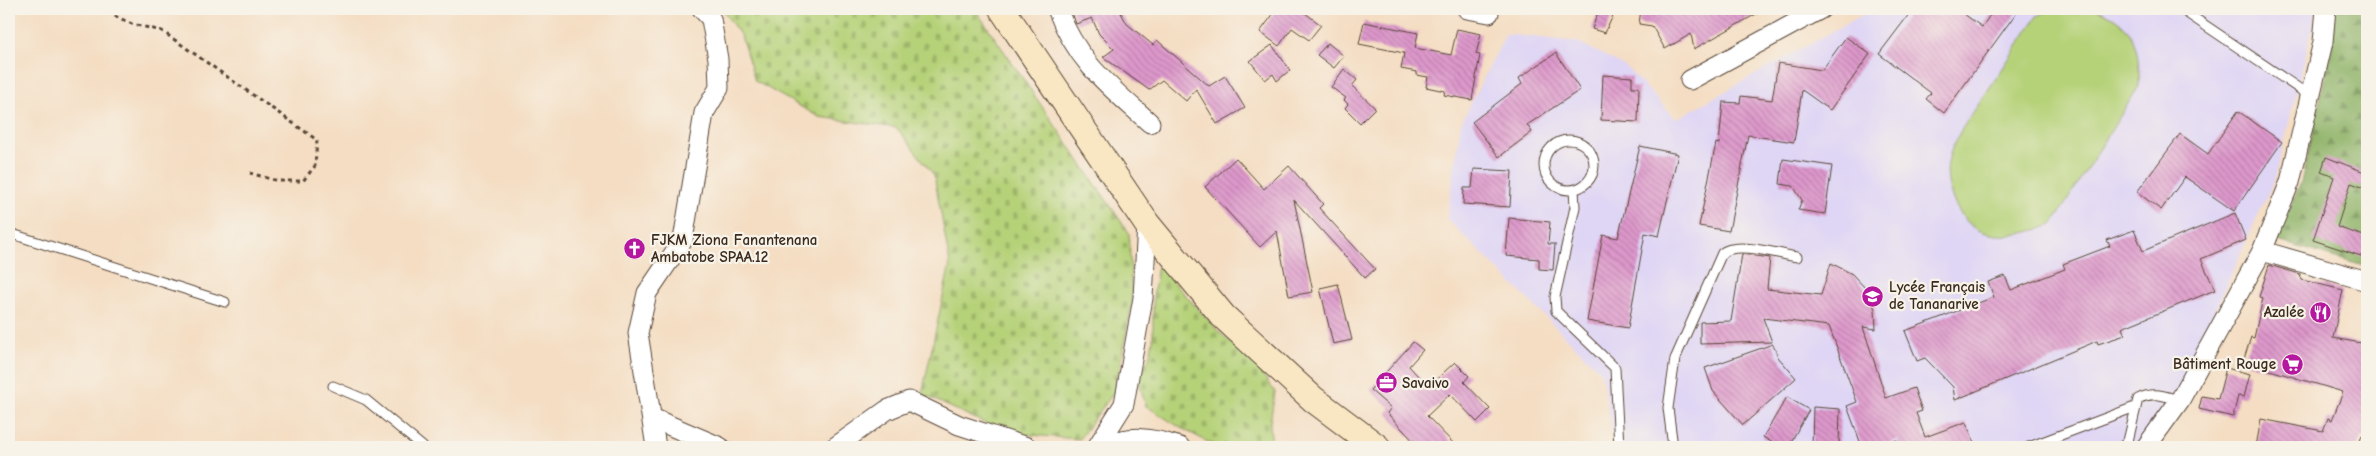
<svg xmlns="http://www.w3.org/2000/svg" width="2376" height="456" font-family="'Comic Neue',sans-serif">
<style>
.built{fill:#dfd5f5}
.grass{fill:#b6d279;stroke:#787e4c}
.forest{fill:url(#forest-firs);stroke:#666f44}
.cemetery{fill:url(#cemetery-stones);stroke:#787e4c}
.building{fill:url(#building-back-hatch)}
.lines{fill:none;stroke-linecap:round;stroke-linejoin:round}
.lane-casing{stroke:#574537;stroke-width:11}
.street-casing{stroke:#574537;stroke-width:21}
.secondary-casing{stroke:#574537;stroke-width:28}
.path{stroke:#574537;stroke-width:3;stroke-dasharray:4 4;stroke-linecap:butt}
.lane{stroke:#fff;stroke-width:9}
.street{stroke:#fff;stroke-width:19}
.secondary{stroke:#f9e7c3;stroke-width:26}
.labels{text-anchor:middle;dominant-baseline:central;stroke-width:4.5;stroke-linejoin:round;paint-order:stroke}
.poi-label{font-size:15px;font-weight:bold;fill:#3b2a1e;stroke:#f7f3e8;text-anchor:start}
</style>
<defs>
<pattern id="forest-firs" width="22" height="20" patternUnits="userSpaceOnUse" patternTransform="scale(1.25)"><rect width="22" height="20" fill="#90b469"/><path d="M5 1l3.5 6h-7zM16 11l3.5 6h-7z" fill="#779356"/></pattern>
<pattern id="cemetery-stones" width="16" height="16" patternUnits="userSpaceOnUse" patternTransform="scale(1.25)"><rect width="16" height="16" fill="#b6d279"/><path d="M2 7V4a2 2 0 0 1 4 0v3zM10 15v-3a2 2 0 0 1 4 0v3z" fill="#9db468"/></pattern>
<pattern id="building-back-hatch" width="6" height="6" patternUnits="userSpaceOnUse" patternTransform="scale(1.25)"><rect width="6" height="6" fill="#de98cc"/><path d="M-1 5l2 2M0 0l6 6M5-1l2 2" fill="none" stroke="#b57ca5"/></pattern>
</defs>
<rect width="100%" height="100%" fill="#f7f3e8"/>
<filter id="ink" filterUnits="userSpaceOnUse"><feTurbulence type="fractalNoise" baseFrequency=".02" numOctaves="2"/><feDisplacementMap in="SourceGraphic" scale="10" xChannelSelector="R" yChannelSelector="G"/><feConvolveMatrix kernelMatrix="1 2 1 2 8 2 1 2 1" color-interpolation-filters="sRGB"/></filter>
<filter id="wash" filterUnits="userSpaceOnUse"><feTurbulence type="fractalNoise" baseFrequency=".0096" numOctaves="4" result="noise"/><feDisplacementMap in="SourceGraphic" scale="20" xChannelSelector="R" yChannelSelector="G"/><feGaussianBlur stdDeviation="1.12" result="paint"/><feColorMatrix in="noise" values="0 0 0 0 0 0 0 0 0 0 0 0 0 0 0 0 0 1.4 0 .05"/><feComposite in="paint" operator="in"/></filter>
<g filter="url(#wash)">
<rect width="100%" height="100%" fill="#f4ddc2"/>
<!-- built -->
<polygon class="built" points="1873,9 2317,9 2275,178 2173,403 2138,447 1613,447 1612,430 1601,372 1447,219 1461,123 1506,34 1578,42 1626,67 1676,119"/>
<!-- grass -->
<path class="grass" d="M2054,9C2066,9 2080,8 2093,9C2098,9 2102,12 2107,14C2137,28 2140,57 2139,86L2052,225C2023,234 1986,246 1963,217C1952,203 1945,181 1948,163C1952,138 1971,117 1984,96C2002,70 2019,43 2037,16Z"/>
<!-- forest -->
<polygon class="forest" points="2334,9 2367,9 2367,267 2275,240 2301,183 2332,47"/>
<!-- cemetery -->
<g class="cemetery">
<polygon points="722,9 975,9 1129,233 1132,303 1115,391 1079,439 1006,433 922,394 950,264 934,175 897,128 819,117 755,81 741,36"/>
<polygon points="1158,265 1218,331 1260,371 1275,392 1270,423 1272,447 1222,447 1210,443 1181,428 1146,406 1138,380 1149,358 1153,341 1153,297"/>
</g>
<g id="blocks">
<!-- building -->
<g class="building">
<polygon points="1071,9 1119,9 1127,24 1153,45 1157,40 1209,86 1225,76 1245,108 1217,124 1196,89 1186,101 1162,80 1149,90 1103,57 1114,49 1099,34 1092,18 1076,24"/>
<polygon points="1277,9 1300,9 1321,25 1309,40 1292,28 1279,46 1260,32"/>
<polygon points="1599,9 1616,9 1605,33 1592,29"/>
<polygon points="1641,9 1765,9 1694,49 1691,34 1665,49 1652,26 1639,24"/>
<polygon points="1913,9 1957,9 1982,27 1994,9 2019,9 1944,113 1926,99 1931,93 1879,54"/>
<polygon points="1364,22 1418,33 1415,48 1451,55 1457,29 1481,34 1476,54 1480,55 1472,100 1444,95 1445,91 1426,87 1428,77 1417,75 1417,72 1401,69 1404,53 1359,44"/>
<polygon points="1846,37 1870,54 1830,110 1802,90 1794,142 1748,135 1729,231 1699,226 1716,143 1719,144 1723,102 1740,103 1741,96 1772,100 1778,63 1822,70"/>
<polygon points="1328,43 1344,56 1334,68 1317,55"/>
<polygon points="1272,45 1290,70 1277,81 1273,74 1265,80 1250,61"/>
<polygon points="1556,53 1580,90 1527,125 1532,132 1499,157 1472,122 1522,84 1519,78"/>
<polygon points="1344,69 1357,80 1352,86 1375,108 1360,123 1345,108 1348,104 1344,100 1346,98 1331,87"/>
<polygon points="1603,75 1632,77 1632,87 1639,87 1638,122 1601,120"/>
<polygon points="2238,111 2282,142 2234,211 2185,177 2161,210 2137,192 2180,134 2208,154"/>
<polygon points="1640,146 1678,154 1659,236 1645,233 1628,328 1587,321 1603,235 1618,238"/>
<polygon points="2326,157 2367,173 2367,189 2351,183 2337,227 2367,237 2367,258 2313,240 2334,177 2321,172"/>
<polygon points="1236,158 1264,189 1289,166 1323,204 1319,208 1375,269 1365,278 1294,200 1313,292 1289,296 1277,231 1260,247 1205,187"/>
<polygon points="1783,159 1832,166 1825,214 1798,210 1802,200 1793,186 1780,184"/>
<polygon points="1474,169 1512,171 1510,207 1463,204 1464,188 1472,188"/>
<polygon points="2235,213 2246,240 2201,259 2215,290 2122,328 2125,335 2098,344 2097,341 1955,400 1953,387 1925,358 1917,361 1905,331 1994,297 1988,282 2005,276 2011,290 2065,269 2063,264 2110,246 2107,240 2134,230 2143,251"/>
<polygon points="1509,218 1550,222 1548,244 1555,244 1553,270 1539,269 1539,259 1506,256"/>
<polygon points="1742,254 1770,258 1767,289 1821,295 1831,263 1852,274 1867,290 1875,309 1876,329 1863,327 1886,398 1914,388 1922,411 1916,413 1925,437 1966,422 1976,447 1900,447 1897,440 1877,447 1862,447 1847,406 1857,402 1829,326 1763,318 1772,342 1700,344 1700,322 1731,321"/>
<polygon points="2269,265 2300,274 2302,280 2343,290 2333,338 2367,344 2367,438 2362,436 2357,447 2256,447 2261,419 2323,431 2328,418 2332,420 2343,392 2243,362 2251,337 2254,338 2263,298 2259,297"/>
<polygon points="1338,284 1352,340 1333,344 1320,288"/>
<polygon points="1413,342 1423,350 1409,366 1428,387 1455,362 1469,376 1464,382 1490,409 1477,422 1450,394 1427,416 1457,447 1419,447 1387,413 1391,408 1370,390"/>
<polygon points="1773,344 1778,357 1796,378 1743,425 1713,391 1705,368"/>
<polygon points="2226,368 2250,374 2244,397 2238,396 2233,417 2199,409 2202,396 2218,399"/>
<polygon points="1787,397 1809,410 1788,447 1780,447 1763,437"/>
<polygon points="1813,407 1840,409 1839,447 1812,447"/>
</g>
</g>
</g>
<g filter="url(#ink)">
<use href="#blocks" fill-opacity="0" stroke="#574537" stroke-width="1"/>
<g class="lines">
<defs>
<g id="lane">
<polyline points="2181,9 2310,96"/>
<circle cx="1569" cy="165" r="25"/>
<polyline points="1574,190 1575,207 1555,297 1556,311 1615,368 1619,447"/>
<polyline points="9,233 225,302"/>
<polyline points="333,386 366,400 423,447"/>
<path d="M1673,447L1668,408L1675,359L1722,253C1736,241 1779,254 1797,257"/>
<polyline points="2029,447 2135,407"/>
<path d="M2122,447L2128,441L2138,399C2153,391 2164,396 2180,400"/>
</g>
<g id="street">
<path d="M1057,9C1078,63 1108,85 1150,123"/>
<polyline points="1467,9 1489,13"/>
<polyline points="1690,80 1821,9"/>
<polyline points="2262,251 2367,281"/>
<polyline points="652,418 720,447"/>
<polyline points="656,447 638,333 647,293 683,240 704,113 719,88 718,59 711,19 702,9"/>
<polyline points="835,447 887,410 909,401 959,425 1027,447"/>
<polyline points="1097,447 1124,404 1143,298 1147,224"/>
<path d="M1098,447C1131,435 1147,436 1180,447"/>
<polyline points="2146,447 2180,400 2262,251 2290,182 2323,42 2326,9"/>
</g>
<polyline id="secondary" points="1002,9 1147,224 1223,316 1313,399 1377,447"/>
</defs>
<!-- lane casing -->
<use href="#lane" class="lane-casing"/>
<!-- street casing -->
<use href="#street" class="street-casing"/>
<!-- secondary casing -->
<use href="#secondary" class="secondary-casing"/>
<!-- path -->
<polyline class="path" points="100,9 132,24 162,31 317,140 315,166 303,181 278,181 250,173"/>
<!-- lane -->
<use href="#lane" class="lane"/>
<!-- street -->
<use href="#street" class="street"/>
<!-- secondary -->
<use href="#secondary" class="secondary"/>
</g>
</g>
<!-- icons -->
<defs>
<symbol id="church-disc" viewBox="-11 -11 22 22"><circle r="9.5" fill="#b5179e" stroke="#f7f3e8"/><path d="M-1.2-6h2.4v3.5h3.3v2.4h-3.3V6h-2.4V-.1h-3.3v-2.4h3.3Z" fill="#fff"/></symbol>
<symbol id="school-disc" viewBox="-11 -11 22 22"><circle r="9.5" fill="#b5179e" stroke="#f7f3e8"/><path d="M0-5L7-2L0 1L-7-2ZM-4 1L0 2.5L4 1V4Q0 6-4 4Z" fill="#fff"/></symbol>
<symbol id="restaurant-disc" viewBox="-11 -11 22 22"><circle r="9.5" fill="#b5179e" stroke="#f7f3e8"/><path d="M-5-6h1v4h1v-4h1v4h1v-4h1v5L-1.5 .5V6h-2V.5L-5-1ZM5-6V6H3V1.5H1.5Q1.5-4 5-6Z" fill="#fff"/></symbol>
<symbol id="supermarket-disc" viewBox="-11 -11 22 22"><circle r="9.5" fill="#b5179e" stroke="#f7f3e8"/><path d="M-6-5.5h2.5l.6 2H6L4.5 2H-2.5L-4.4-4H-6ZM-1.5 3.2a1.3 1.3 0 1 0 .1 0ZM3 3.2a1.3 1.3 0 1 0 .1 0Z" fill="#fff"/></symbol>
<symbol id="office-disc" viewBox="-11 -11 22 22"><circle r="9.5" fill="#b5179e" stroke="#f7f3e8"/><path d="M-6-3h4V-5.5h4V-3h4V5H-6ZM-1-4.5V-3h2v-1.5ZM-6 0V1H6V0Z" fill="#fff"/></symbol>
</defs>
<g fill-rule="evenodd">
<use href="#church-disc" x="622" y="236" width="25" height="25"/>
<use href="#school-disc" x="1860" y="284" width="25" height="25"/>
<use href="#restaurant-disc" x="2308" y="300" width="25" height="25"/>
<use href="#supermarket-disc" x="2280" y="352" width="25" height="25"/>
<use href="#office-disc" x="1374" y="370" width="25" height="25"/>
</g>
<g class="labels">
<!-- poi labels -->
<g class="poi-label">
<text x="651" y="240">FJKM Ziona Fanantenana<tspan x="651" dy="17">Ambatobe SPAA.12</tspan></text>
<text x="1889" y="287">Lycée Français<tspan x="1889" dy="17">de Tananarive</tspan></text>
<text x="2304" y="312" text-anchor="end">Azalée</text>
<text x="2276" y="364" text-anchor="end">Bâtiment Rouge</text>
<text x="1402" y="383">Savaivo</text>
</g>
</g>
<!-- margin -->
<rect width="2376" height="456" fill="none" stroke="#f7f3e8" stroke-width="30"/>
</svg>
